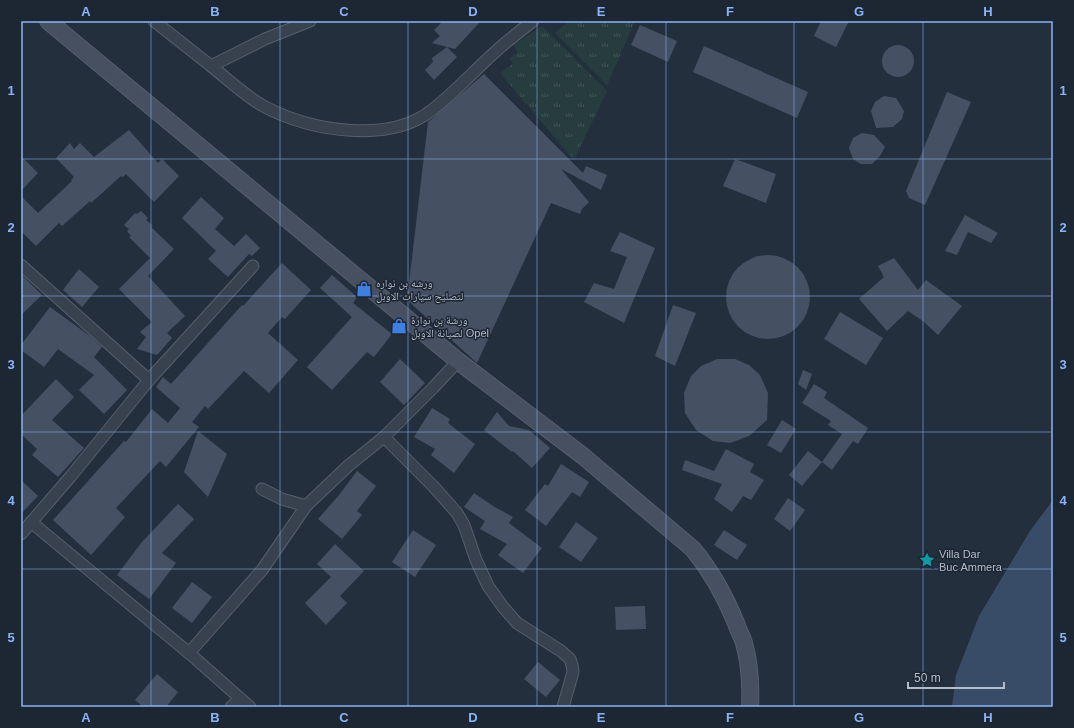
<svg xmlns="http://www.w3.org/2000/svg" width="1074" height="728" font-family="Helvetica,'Noto Naskh Arabic',sans-serif">
<style>
.grass{fill:url(#grass-tufts)}
.water{fill:#394c67}
.building{fill:#455162}
.lines{fill:none;stroke-linecap:round;stroke-linejoin:round}
.street-casing{stroke:#565f6c;stroke-width:13}
.secondary-casing{stroke:#565f6c;stroke-width:18}
.street{stroke:#38414e;stroke-width:11}
.secondary{stroke:#465061;stroke-width:16}
.grid{fill:none;stroke:#8ab4f8;stroke-width:1;stroke-opacity:0.55}
.labels{text-anchor:middle;dominant-baseline:central;stroke-width:3;stroke-linejoin:round;paint-order:stroke}
.poi-label{font-size:11px;fill:#b4bcc9;stroke:#1d2633;text-anchor:start}
.neatline{fill:none;stroke:#8ab4f8;stroke-width:1.5}
.grid-label{font-size:13px;text-anchor:middle;font-weight:bold;fill:#8ab4f8}
</style>
<defs>
<pattern id="grass-tufts" width="24" height="20" patternUnits="userSpaceOnUse"><rect width="24" height="20" fill="#263c3f"/><path d="M3 7l-1-3M5 7V3M7 7l1-3M15 17l-1-3M17 17v-4M19 17l1-3" fill="none" stroke="#435659"/></pattern>
</defs>
<rect width="100%" height="100%" fill="#242f3e"/>
<!-- grass -->
<g class="grass">
<polygon points="569,21 635,21 607,85 555,33"/>
<polygon points="542,26 607,91 574,160 500,73 513,64 510,58 518,52 513,45"/>
</g>
<!-- water -->
<polygon class="water" points="1053,500 1053,707 952,707 956,675 979,616 1030,531"/>
<!-- building -->
<g class="building">
<polygon points="443,21 481,21 455,49 447,47 457,57 434,80 425,70 433,62 432,58 447,47 432,43 440,36 434,30"/>
<polygon points="821,21 849,21 836,47 814,36"/>
<polygon points="640,25 677,41 668,62 631,45"/>
<circle cx="898" cy="61" r="16"/>
<polygon points="704,46 808,92 797,118 693,72"/>
<polygon points="484,74 583,173 586,166 607,175 601,190 561,169 589,202 582,209 580,214 551,203 477,363 407,300 428,122"/>
<polygon points="947,92 971,102 925,205 909,198 906,191"/>
<polygon points="884,96 896,98 904,111 902,119 893,127 876,128 871,111 875,102"/>
<polygon points="129,130 158,163 162,159 179,176 154,202 126,174 123,177 121,176 91,203 90,201 62,226 59,223 36,246 21,231 21,196 38,213 72,181 71,180 74,177 56,158 70,143 74,149 80,143 94,157"/>
<polygon points="862,133 874,135 885,147 880,156 872,164 861,164 853,159 849,148 853,138"/>
<polygon points="21,156 38,173 21,191"/>
<polygon points="735,159 776,174 766,203 723,186"/>
<polygon points="201,197 224,218 215,229 234,246 246,234 260,248 252,256 249,254 228,277 208,259 216,251 182,218"/>
<polygon points="141,211 148,218 146,220 153,226 151,227 174,249 148,276 185,316 167,333 172,338 157,355 137,349 146,337 140,332 152,322 119,289 150,258 129,237 131,236 127,231 129,229 124,225 135,213 137,214"/>
<polygon points="965,215 998,233 991,243 968,232 957,255 945,251"/>
<polygon points="620,232 655,248 624,323 584,302 594,283 614,289 627,257 610,251"/>
<circle cx="768" cy="297" r="42"/>
<polygon points="894,258 918,290 926,280 962,306 938,335 923,321 908,311 887,331 859,299 884,277 878,266"/>
<polygon points="282,263 311,290 285,319 282,317 268,333 298,360 269,393 244,371 208,409 205,406 192,422 199,427 166,467 160,461 116,508 125,517 91,555 53,520 124,441 126,442 152,409 168,423 180,408 156,387 163,377 171,384 242,305 243,306"/>
<polygon points="79,269 99,287 82,307 63,290"/>
<polygon points="21,274 42,295 21,315"/>
<polygon points="332,275 357,297 353,303 392,334 374,357 367,352 332,390 307,367 352,317 320,288"/>
<polygon points="673,305 696,313 675,366 655,356"/>
<polygon points="50,307 90,336 102,347 94,357 127,390 104,414 79,390 94,375 58,349 44,367 21,350 21,345"/>
<polygon points="840,312 883,338 866,365 824,339"/>
<polygon points="400,359 425,383 404,405 380,382"/>
<polygon points="717,359 735,359 749,365 760,375 768,393 767,420 749,436 730,443 713,441 696,430 685,413 684,393 691,376 701,366"/>
<polygon points="803,370 812,374 806,390 798,384"/>
<polygon points="56,379 74,397 52,420 84,448 58,477 32,455 37,449 21,434 21,416"/>
<polygon points="814,384 827,392 824,398 868,428 858,444 853,441 832,470 822,462 842,434 828,425 831,421 802,403"/>
<polygon points="432,408 450,419 448,423 475,444 454,473 431,455 435,449 414,437"/>
<polygon points="497,412 509,426 529,430 550,448 532,468 513,451 512,452 484,430"/>
<polygon points="782,420 796,429 781,453 767,445"/>
<polygon points="198,431 227,454 208,497 184,472"/>
<polygon points="726,449 754,464 750,472 764,480 751,500 743,496 732,512 714,499 722,484 682,470 685,460 714,471"/>
<polygon points="808,451 822,462 802,486 789,475"/>
<polygon points="561,464 589,482 580,497 572,492 546,526 525,510 545,484 548,486"/>
<polygon points="357,471 376,486 357,511 362,515 342,539 318,519 339,495"/>
<polygon points="21,480 38,496 21,514"/>
<polygon points="474,493 493,506 513,517 509,523 542,548 523,573 498,555 507,544 480,529 485,521 464,507"/>
<polygon points="788,498 805,510 790,531 774,519"/>
<polygon points="178,504 194,519 162,553 176,563 149,599 117,575 142,542"/>
<polygon points="576,522 598,538 581,562 559,547"/>
<polygon points="413,530 436,545 415,577 392,562"/>
<polygon points="724,530 747,545 737,560 714,545"/>
<polygon points="335,544 364,571 340,596 347,603 326,625 305,603 331,577 317,564"/>
<polygon points="192,582 212,597 192,623 172,608"/>
<polygon points="645,606 646,629 616,630 615,607"/>
<polygon points="538,662 560,680 546,697 524,679"/>
<polygon points="157,674 178,692 166,707 143,707 135,700"/>
</g>
<g class="lines">
<defs>
<g id="street">
<polyline points="154,21 211,66 265,39 310,21"/>
<path d="M211,66C229,80 247,98 267,108C313,131 389,144 432,110C455,92 474,71 495,52C507,41 520,31 533,21"/>
<polyline points="21,265 149,380"/>
<polyline points="384,437 434,487 457,513 464,525 476,560 488,586 503,607 517,623 561,651 570,659 572,665 573,672 563,707"/>
<polyline points="262,489 282,499 306,506"/>
<polyline points="31,522 189,653 250,707"/>
<polyline points="21,534 71,476 149,380 253,266"/>
<polyline points="189,653 262,570 306,506 348,466 384,437 433,388 458,361"/>
<polyline points="231,707 240,699"/>
</g>
<path id="secondary" d="M48,21L458,361L583,456L693,549C711,571 725,596 736,623C738,630 742,636 744,643C750,664 751,686 750,707"/>
</defs>
<!-- street casing -->
<use href="#street" class="street-casing"/>
<!-- secondary casing -->
<use href="#secondary" class="secondary-casing"/>
<!-- street -->
<use href="#street" class="street"/>
<!-- secondary -->
<use href="#secondary" class="secondary"/>
</g>
<!-- grid -->
<path class="grid" d="M151,21V707M280,21V707M408,21V707M537,21V707M666,21V707M794,21V707M923,21V707M21,159H1053M21,296H1053M21,432H1053M21,569H1053"/>
<!-- icons -->
<defs>
<symbol id="shop-bare" viewBox="-9 -9 18 18"><path d="M-5-2.5h2.3a2.7 3.5 0 0 1 5.4 0H5L5.5 6h-11ZM-1.5-2.5h3a1.5 2.3 0 0 0-3 0Z" fill="#3f7fe0" stroke="#1d2633" stroke-width="2.5" paint-order="stroke"/></symbol>
<symbol id="sight-bare" viewBox="-9 -9 18 18"><path d="M0-6L1.8-2.2L6-1.7L2.9 1.2L3.7 5.4L0 3.3L-3.7 5.4L-2.9 1.2L-6-1.7L-1.8-2.2Z" fill="#0f9aa8" stroke="#1d2633" stroke-width="2.5" paint-order="stroke"/></symbol>
</defs>
<g fill-rule="evenodd">
<use href="#shop-bare" x="353" y="278" width="22" height="22"/>
<use href="#shop-bare" x="388" y="315" width="22" height="22"/>
<use href="#sight-bare" x="916" y="549" width="22" height="22"/>
</g>
<g class="labels">
<!-- poi labels -->
<g class="poi-label">
<text x="376" y="283">ورشه بن نواره<tspan x="376" dy="13">لتصليح سيارات الاوبل</tspan></text>
<text x="411" y="320">ورشة بن نوارة<tspan x="411" dy="13">لصيانة الاوبل Opel</tspan></text>
<text x="939" y="554">Villa Dar<tspan x="939" dy="13">Buc Ammera</tspan></text>
</g>
</g>
<!-- border -->
<rect width="1074" height="728" fill="none" stroke="#1d2633" stroke-width="44"/>
<!-- scale -->
<path d="M908 682v6h96v-6" fill="none" stroke="#b4bcc9" stroke-width="2"/>
<text x="914" y="682" font-size="12" fill="#b4bcc9" stroke="#1d2633" stroke-width="3" paint-order="stroke">50 m</text>
<rect x="22" y="22" width="1030" height="684" class="neatline"/>
<g class="grid-label">
<text x="86" y="16">A</text>
<text x="215" y="16">B</text>
<text x="344" y="16">C</text>
<text x="473" y="16">D</text>
<text x="601" y="16">E</text>
<text x="730" y="16">F</text>
<text x="859" y="16">G</text>
<text x="988" y="16">H</text>
<text x="11" y="95">1</text>
<text x="1063" y="95">1</text>
<text x="11" y="232">2</text>
<text x="1063" y="232">2</text>
<text x="11" y="369">3</text>
<text x="1063" y="369">3</text>
<text x="11" y="505">4</text>
<text x="1063" y="505">4</text>
<text x="11" y="642">5</text>
<text x="1063" y="642">5</text>
<text x="86" y="722">A</text>
<text x="215" y="722">B</text>
<text x="344" y="722">C</text>
<text x="473" y="722">D</text>
<text x="601" y="722">E</text>
<text x="730" y="722">F</text>
<text x="859" y="722">G</text>
<text x="988" y="722">H</text>
</g>
</svg>
